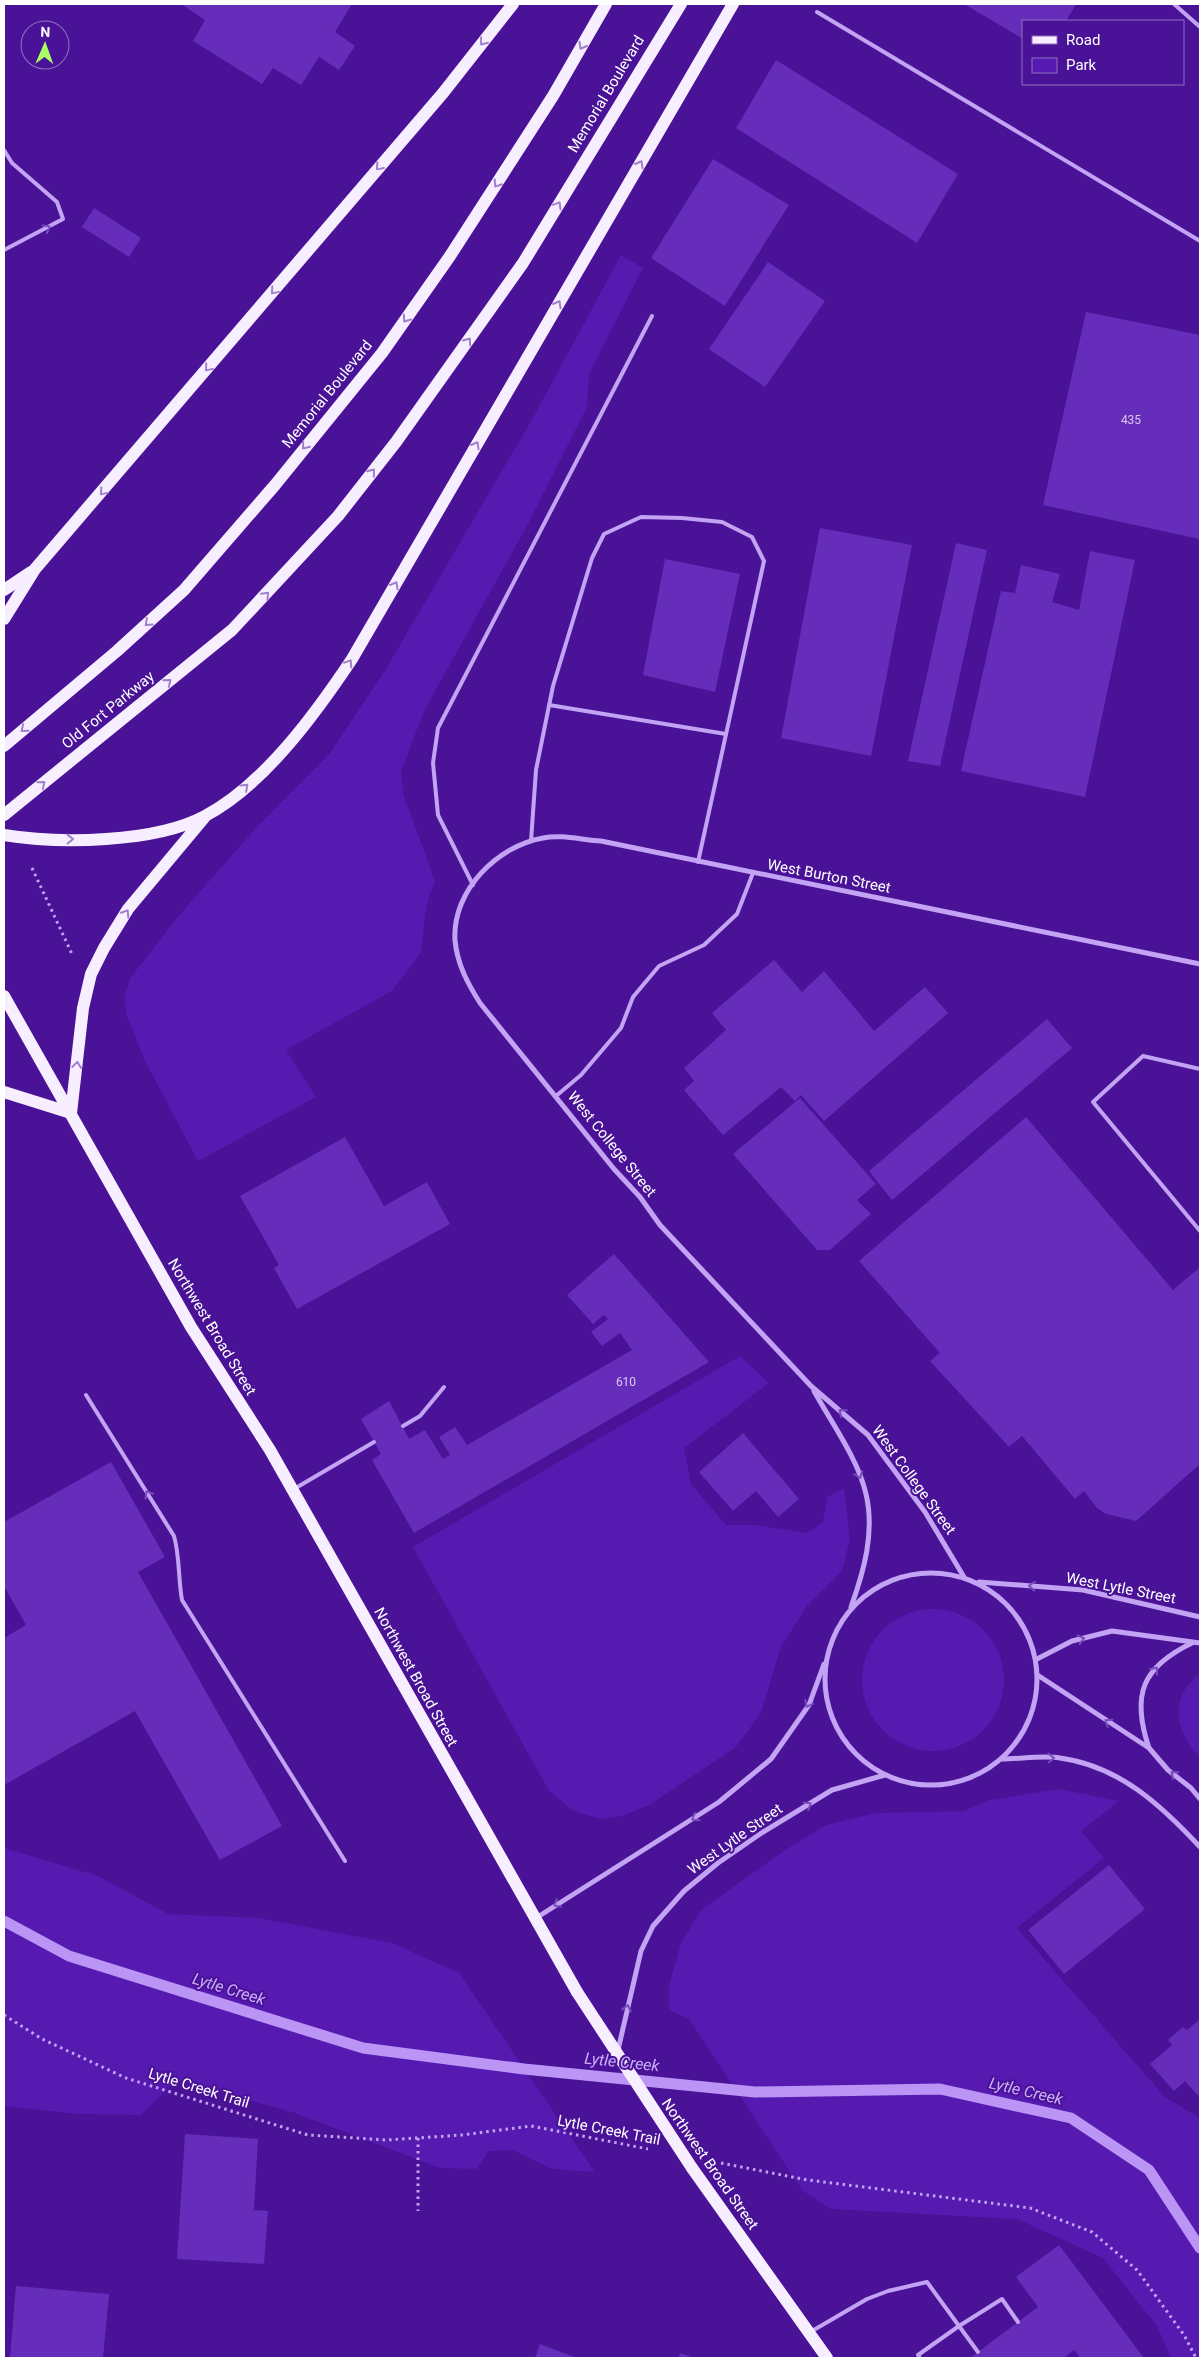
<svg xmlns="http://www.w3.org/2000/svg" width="1204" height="2362" font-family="Roboto,sans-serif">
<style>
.green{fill:#561ab1}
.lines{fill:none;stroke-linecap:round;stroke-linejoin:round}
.stream{stroke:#ba95f6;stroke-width:11}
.building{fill:#662dba}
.path{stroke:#c3a3f3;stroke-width:3;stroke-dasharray:2.5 4;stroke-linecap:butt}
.service{stroke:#c3a3f3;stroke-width:4}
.minor{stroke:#c3a3f3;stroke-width:5}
.primary{stroke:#f7efff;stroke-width:12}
.primary-bridge{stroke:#f7efff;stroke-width:12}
.oneway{stroke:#a080cb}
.oneway2{stroke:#7a4cbc}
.labels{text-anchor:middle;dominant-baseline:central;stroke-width:4;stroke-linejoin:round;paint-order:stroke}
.number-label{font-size:12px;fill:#d9caee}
.street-label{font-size:15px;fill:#fff;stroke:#491297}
.water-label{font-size:16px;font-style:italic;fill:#ccb0fa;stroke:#491297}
</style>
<rect width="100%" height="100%" fill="#491297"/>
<!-- green -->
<g class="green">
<polygon points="621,255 643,268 589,374 587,407 528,524 424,711 401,772 404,796 435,881 429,897 425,915 421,953 392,991 286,1050 316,1097 198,1161 144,1059 127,1016 124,997 131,977 181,913 255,829 330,753 386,669 534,416"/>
<polygon points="740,1356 769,1383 684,1448 691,1484 726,1525 756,1525 807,1533 823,1522 827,1497 844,1488 850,1539 842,1571 807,1606 781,1647 761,1713 736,1747 649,1805 622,1816 601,1819 574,1811 549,1791 413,1547"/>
<circle cx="933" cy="1680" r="71"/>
<path d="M1200,1674V1757C1175,1733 1168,1696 1200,1674Z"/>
<polygon points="1059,1789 1119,1801 1081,1831 1104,1858 1017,1928 1165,2097 1200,2118 1200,2358 1171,2358 1157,2326 1103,2258 1017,2219 831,2209 802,2190 689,2019 669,2010 669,1986 681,1943 701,1910 782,1852 826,1825 876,1813 964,1811 990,1800"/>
<polygon points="4,1848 98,1876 168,1914 259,1918 392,1943 459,1973 595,2172 552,2169 513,2150 489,2151 476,2169 440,2168 292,2112 176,2080 141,2115 78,2114 4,2106"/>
</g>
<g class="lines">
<!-- stream -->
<polyline class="stream" points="4,1921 69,1956 363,2048 524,2069 755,2092 940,2089 1071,2118 1149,2170 1200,2248"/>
</g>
<!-- building -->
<g class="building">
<polygon points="181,4 352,4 335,32 355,46 339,70 319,57 301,85 273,68 262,84 193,41 205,20"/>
<polygon points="964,4 1076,4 1066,21 1023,21 1023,39"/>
<polygon points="776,60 958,174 917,243 736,128"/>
<polygon points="713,159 789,205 725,306 651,258"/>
<polygon points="94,208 141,238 129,257 82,227"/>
<polygon points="768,262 825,301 765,387 709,349"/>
<polygon points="1086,312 1200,335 1199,539 1043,505"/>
<polygon points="820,528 912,545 871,756 781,738"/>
<polygon points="956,543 987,550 940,766 908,761"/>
<polygon points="1090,551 1135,560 1085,797 961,771 1001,591 1015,593 1021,565 1060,574 1052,602 1079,610"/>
<polygon points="665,559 740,574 715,692 643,675"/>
<polygon points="774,960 802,992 824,971 874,1031 925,987 948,1013 824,1121 801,1095 795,1101 781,1087 723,1135 684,1090 694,1081 684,1068 726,1030 712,1013"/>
<polygon points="1047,1019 1072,1048 892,1200 869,1171"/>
<polygon points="800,1098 876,1184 857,1200 871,1214 830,1250 817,1250 733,1154"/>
<polygon points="1026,1117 1173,1290 1200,1267 1200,1464 1136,1521 1106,1514 1097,1508 1084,1491 1075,1499 1022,1436 1009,1447 930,1361 940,1353 859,1261"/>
<polygon points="345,1137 384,1206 427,1182 450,1224 297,1309 274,1268 279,1265 240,1196"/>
<polygon points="614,1254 709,1362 414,1533 372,1460 381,1454 361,1419 389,1401 409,1439 425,1430 443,1459 450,1455 439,1437 455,1427 467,1445 632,1350 620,1333 602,1346 591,1332 608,1319 604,1315 593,1324 567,1295"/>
<polygon points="743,1433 799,1499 778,1517 756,1491 733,1511 699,1472"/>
<polygon points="111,1462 165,1557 138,1572 282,1826 220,1860 135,1711 4,1785 4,1638 26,1625 4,1586 4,1522"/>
<polygon points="1109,1865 1145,1909 1064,1974 1028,1930"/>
<polygon points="1200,2019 1200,2098 1185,2081 1174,2091 1150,2064 1172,2045 1168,2040 1183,2027 1187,2030"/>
<polygon points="185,2134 258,2139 254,2210 268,2211 264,2264 177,2259"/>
<polygon points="1059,2245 1144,2358 1080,2358 1074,2350 1064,2358 970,2358 1038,2307 1016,2277"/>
<polygon points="16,2286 109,2294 103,2358 10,2358"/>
<polygon points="540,2344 577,2358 535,2358"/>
<polygon points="680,2353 694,2358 678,2358"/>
</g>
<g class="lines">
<!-- path -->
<g class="path">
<polyline points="32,868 72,954"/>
<polyline points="4,2015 42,2039 126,2078 308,2135 386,2140 462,2135 531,2126 648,2149"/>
<polyline points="418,2138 418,2211"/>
<polyline points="721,2163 808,2180 1030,2208 1092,2232 1137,2270 1184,2335 1196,2358"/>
</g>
<!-- service -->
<g class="service">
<polyline points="1174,4 1200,27"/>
<polyline points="817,12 1200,241"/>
<polyline points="4,150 12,163 57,202 63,219 4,250"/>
<polyline points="549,705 726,734"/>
<polyline points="531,841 536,770 553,686 592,558 604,534 641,517 682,518 722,522 752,537 764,561 698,862"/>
<polyline points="473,885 438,815 433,763 438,728 652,316"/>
<polyline points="1200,1069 1143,1056 1093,1102 1200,1231"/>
<polyline points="556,1096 581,1075 621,1028 633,997 659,966 704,945 737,914 753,873"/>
<path d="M86,1395L174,1536C180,1557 178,1578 182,1600L345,1861"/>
<polyline points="403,1426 420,1416 444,1387"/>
<polyline points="294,1489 374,1442"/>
<polyline points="812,2331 867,2299 888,2291 927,2282 959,2326 918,2355 920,2358"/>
<polyline points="978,2352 959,2326 1002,2299 1018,2322"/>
</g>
<!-- minor -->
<g class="minor">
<path d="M814,1391C831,1422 858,1459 866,1494C875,1532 864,1571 851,1607"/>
<circle cx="931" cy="1679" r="106"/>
<path d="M964,1577L925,1512L868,1435L811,1386L660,1225L640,1197L614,1169L480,1003C468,984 457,964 455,940C452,891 497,846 543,838C561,834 582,840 601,841L1200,964"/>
<polyline points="979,1582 1083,1590 1200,1617"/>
<polyline points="1037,1659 1072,1641 1112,1631 1200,1643"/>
<polyline points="1039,1676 1149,1748 1168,1770 1191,1788 1200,1799"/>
<path d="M1149,1748C1131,1695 1142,1667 1192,1643"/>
<path d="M1002,1759C1021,1759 1042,1755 1060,1758C1119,1766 1161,1805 1200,1847"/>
<polyline points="536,1918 719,1802 771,1759 809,1705 824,1664"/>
<polyline points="618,2050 641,1951 653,1926 684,1891 718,1863 763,1832 832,1790 885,1775"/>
</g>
<!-- primary -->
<g class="primary">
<polyline points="4,590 31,572"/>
<polyline points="4,619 35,569 443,93 513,4"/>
<polyline points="4,746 117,651 184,590 275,485 382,353 450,256 553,96 606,4"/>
<polyline points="4,815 232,630 338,516 396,442 523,263 681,4"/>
<path d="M4,835C59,844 155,843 205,816C264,785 316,713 352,659L733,4"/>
<polyline points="4,996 191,1327 270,1450 577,1992"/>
<polyline points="4,1092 71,1113"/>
<polyline points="71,1113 83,1008 91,974 104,948 128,909 204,818"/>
<polyline points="692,2168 827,2358"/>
</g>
<!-- primary-bridge -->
<polyline class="primary-bridge" points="577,1992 692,2168"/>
</g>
<!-- one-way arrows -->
<defs><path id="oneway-chevron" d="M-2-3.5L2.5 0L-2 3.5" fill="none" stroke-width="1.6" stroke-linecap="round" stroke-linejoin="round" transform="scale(1.25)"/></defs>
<g class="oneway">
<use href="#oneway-chevron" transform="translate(483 42) rotate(128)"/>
<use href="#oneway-chevron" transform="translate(582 46) rotate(120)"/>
<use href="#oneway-chevron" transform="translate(640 164) rotate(-60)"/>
<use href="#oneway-chevron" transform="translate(379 167) rotate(131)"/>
<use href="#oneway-chevron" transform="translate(497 184) rotate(123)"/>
<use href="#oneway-chevron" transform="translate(558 205) rotate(-59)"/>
<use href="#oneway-chevron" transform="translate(274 291) rotate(130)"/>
<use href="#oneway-chevron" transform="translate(558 304) rotate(-60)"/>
<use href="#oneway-chevron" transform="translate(406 319) rotate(125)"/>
<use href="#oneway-chevron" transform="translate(468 341) rotate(-55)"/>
<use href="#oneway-chevron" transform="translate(208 368) rotate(130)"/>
<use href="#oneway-chevron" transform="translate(476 445) rotate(-60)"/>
<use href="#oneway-chevron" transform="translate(305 446) rotate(129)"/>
<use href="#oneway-chevron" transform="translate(372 472) rotate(-52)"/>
<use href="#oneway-chevron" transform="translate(103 492) rotate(130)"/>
<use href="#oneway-chevron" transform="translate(395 585) rotate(-60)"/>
<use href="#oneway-chevron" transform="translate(266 595) rotate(-46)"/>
<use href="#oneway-chevron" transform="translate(148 623) rotate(138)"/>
<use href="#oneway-chevron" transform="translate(349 663) rotate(-57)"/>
<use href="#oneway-chevron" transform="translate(168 682) rotate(-39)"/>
<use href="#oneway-chevron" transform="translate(24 729) rotate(141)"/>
<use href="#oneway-chevron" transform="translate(42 784) rotate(-39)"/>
<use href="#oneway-chevron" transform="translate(245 787) rotate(-43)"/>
<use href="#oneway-chevron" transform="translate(70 839) rotate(-1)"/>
<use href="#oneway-chevron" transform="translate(126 913) rotate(-57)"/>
<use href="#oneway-chevron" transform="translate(77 1065) rotate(-84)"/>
</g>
<g class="oneway2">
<use href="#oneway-chevron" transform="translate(47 228) rotate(-29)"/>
<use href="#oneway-chevron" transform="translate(842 1412) rotate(-139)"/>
<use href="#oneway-chevron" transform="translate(859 1475) rotate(69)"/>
<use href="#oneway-chevron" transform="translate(148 1494) rotate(-122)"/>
<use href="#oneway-chevron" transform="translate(1032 1586) rotate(-176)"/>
<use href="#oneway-chevron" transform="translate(1081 1639) rotate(-14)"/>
<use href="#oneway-chevron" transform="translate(1155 1670) rotate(-52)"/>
<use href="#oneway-chevron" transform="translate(808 1704) rotate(118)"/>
<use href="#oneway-chevron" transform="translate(1108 1722) rotate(-147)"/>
<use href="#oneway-chevron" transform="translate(1051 1758) rotate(-1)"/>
<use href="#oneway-chevron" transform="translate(1174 1774) rotate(-141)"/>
<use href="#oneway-chevron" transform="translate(808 1805) rotate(-32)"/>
<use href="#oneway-chevron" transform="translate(695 1818) rotate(147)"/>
<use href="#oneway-chevron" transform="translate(557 1904) rotate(148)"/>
<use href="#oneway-chevron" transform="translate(627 2008) rotate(-78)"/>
</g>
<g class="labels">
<!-- number labels -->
<g class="number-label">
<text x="1131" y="420">435</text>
<text x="626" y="1382">610</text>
</g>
<!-- street labels -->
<g class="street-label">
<text transform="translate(606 94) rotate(-59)">Memorial Boulevard</text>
<text transform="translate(327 394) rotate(-51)">Memorial Boulevard</text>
<text transform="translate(108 710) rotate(-39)">Old Fort Parkway</text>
<text transform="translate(829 876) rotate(11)">West Burton Street</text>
<text transform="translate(612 1144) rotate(51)">West College Street</text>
<text transform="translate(212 1327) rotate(59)">Northwest Broad Street</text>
<text transform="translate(914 1480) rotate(54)">West College Street</text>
<text transform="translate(1121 1588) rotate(11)">West Lytle Street</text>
<text transform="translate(416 1677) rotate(61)">Northwest Broad Street</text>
<text transform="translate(735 1839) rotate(-35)">West Lytle Street</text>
<text transform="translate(199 2088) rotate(17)">Lytle Creek Trail</text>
<text transform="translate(609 2130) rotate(11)">Lytle Creek Trail</text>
<text transform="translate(710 2164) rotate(55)">Northwest Broad Street</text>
</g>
<!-- water labels -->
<g class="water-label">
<text transform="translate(229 1989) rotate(17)">Lytle Creek</text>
<text transform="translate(622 2062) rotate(6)">Lytle Creek</text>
<text transform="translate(1026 2091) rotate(13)">Lytle Creek</text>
</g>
</g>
<!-- border -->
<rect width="1204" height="2362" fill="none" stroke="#ffffff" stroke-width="10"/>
<!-- legend -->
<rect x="1022" y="20" width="162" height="65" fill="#491297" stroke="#9271c1"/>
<rect x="1032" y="36" width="25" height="8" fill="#f7efff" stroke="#9271c1"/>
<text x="1066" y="45" font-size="15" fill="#ffffff">Road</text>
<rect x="1032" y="58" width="25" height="15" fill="#561ab1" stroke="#9271c1"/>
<text x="1066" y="70" font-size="15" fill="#ffffff">Park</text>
<!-- north arrow -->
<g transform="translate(45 45) rotate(2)"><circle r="24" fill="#491297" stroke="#9271c1"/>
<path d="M0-4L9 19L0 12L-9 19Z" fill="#aaff65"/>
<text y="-8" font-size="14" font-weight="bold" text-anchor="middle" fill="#ffffff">N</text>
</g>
</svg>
